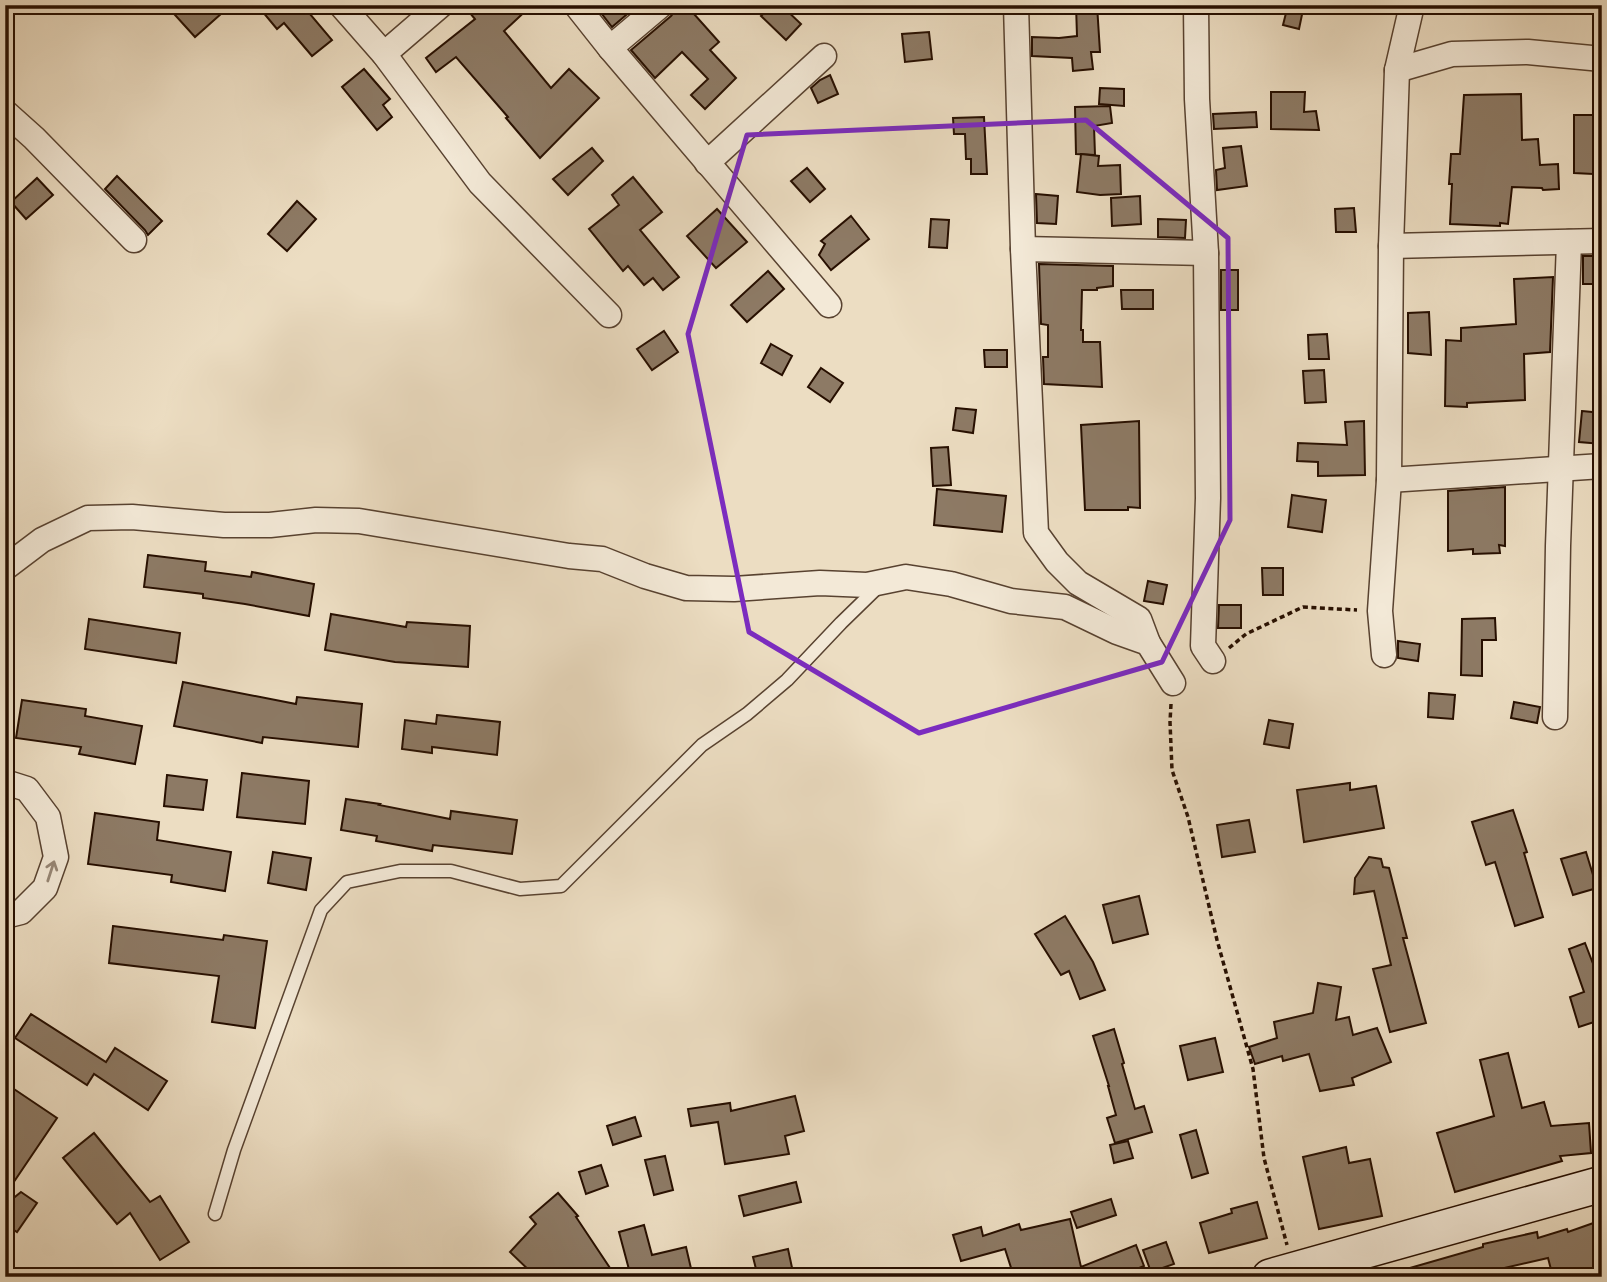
<svg xmlns="http://www.w3.org/2000/svg" width="1607" height="1282" font-family="'IM FELL English',serif">
<style>
.building{fill:#8d7a65;stroke:#270f00;stroke-width:2}
.lines{fill:none;stroke-linecap:round;stroke-linejoin:round}
.lane-casing{stroke:#584230;stroke-width:15}
.street-casing{stroke:#584230;stroke-width:27}
.secondary-casing{stroke:#270f00;stroke-width:38}
.path{stroke:#270f00;stroke-width:3.5;stroke-dasharray:5 3.5;stroke-linecap:butt}
.lane{stroke:#f3e9d7;stroke-width:12}
.street{stroke:#f3e9d7;stroke-width:24}
.secondary{stroke:#f3e9d7;stroke-width:35}
.oneway{stroke:#978776}
.marked{fill:none;stroke:#7b2cbf;stroke-width:5;stroke-linejoin:round}
</style>
<rect width="100%" height="100%" fill="#ecddc2"/>
<filter id="stains"><feTurbulence type="fractalNoise" baseFrequency=".00286" numOctaves="4"/><feColorMatrix values="0 0 0 0 .2 0 0 0 0 .09 0 0 0 0 .02 0 0 0 .5 -.17"/></filter>
<radialGradient id="worn" r=".72"><stop offset=".6" stop-color="#630" stop-opacity="0"/><stop offset="1" stop-color="#630" stop-opacity=".3"/></radialGradient>
<!-- building -->
<g class="building">
<polygon points="166,5 231,5 195,37"/>
<polygon points="257,5 307,5 304,7 332,40 312,56 284,23 277,29"/>
<polygon points="479,5 532,5 504,31 551,88 569,69 599,98 540,158 506,118 508,117 456,57 436,72 426,58 475,19 470,13"/>
<polygon points="595,5 627,5 632,10 612,27"/>
<polygon points="675,5 686,5 719,42 710,50 736,78 705,109 691,95 708,79 682,52 655,78 631,50 671,16 675,11"/>
<polygon points="772,5 781,5 801,24 786,40 761,16"/>
<polygon points="1076,5 1097,5 1100,52 1091,52 1093,69 1073,71 1072,58 1032,56 1032,37 1059,38 1077,36"/>
<polygon points="1288,5 1304,5 1299,29 1283,25"/>
<polygon points="929,32 932,59 905,62 902,34"/>
<polygon points="364,69 390,99 383,105 392,117 377,130 342,87"/>
<polygon points="830,75 838,94 818,103 811,88 820,80"/>
<polygon points="1100,88 1124,89 1124,106 1099,104"/>
<polygon points="1271,92 1305,92 1304,112 1316,111 1319,130 1271,129"/>
<polygon points="1521,94 1522,140 1538,139 1540,165 1558,164 1559,189 1543,190 1542,188 1512,187 1508,224 1500,223 1500,226 1450,224 1452,184 1449,184 1451,154 1460,154 1464,95"/>
<polygon points="1110,106 1112,123 1094,126 1095,155 1076,154 1075,107"/>
<polygon points="1256,112 1257,127 1214,129 1213,114"/>
<polygon points="1574,115 1593,115 1593,174 1574,173"/>
<polygon points="984,117 987,174 971,174 971,159 966,159 965,134 954,134 953,118"/>
<polygon points="1241,146 1247,186 1217,190 1216,170 1225,168 1223,148"/>
<polygon points="592,148 603,161 568,195 553,179"/>
<polygon points="1081,154 1099,156 1098,166 1120,165 1121,194 1100,195 1077,192"/>
<polygon points="807,168 825,189 810,202 791,181"/>
<polygon points="117,176 162,221 148,235 145,230 105,189"/>
<polygon points="633,177 662,212 640,230 679,277 663,290 653,278 644,285 628,266 623,271 589,229 619,205 612,195"/>
<polygon points="37,178 53,195 26,219 11,202"/>
<polygon points="1036,194 1058,196 1056,224 1037,223"/>
<polygon points="1140,196 1141,224 1112,226 1111,198"/>
<polygon points="297,201 316,219 287,251 268,234"/>
<polygon points="1354,208 1356,232 1336,232 1335,209"/>
<polygon points="717,209 747,242 716,268 687,236"/>
<polygon points="851,216 869,239 831,270 819,255 825,244 821,241"/>
<polygon points="931,219 949,220 947,248 929,247"/>
<polygon points="1158,219 1186,220 1185,238 1158,237"/>
<rect x="1583" y="256" width="19" height="28"/>
<polygon points="1039,264 1113,266 1113,286 1097,288 1097,290 1082,290 1081,330 1083,330 1083,342 1100,342 1102,387 1044,384 1043,357 1048,357 1048,325 1041,324"/>
<rect x="1221" y="270" width="17" height="40"/>
<polygon points="768,271 784,289 747,322 731,305"/>
<polygon points="1553,277 1550,352 1524,354 1525,400 1467,403 1467,407 1445,406 1446,340 1461,341 1461,328 1516,324 1514,279"/>
<polygon points="1121,290 1153,290 1153,309 1122,309"/>
<polygon points="1429,312 1431,355 1408,353 1408,313"/>
<polygon points="664,331 678,352 652,370 637,349"/>
<polygon points="1327,334 1329,359 1309,359 1308,335"/>
<polygon points="771,344 792,356 782,375 761,363"/>
<polygon points="984,350 1007,350 1007,367 985,367"/>
<polygon points="821,368 843,383 830,402 808,387"/>
<polygon points="1324,370 1326,402 1305,403 1303,371"/>
<polygon points="956,408 976,410 973,433 953,430"/>
<polygon points="1582,411 1602,413 1602,444 1579,442"/>
<polygon points="1139,421 1140,508 1128,507 1128,510 1085,510 1081,425"/>
<polygon points="1364,421 1365,475 1318,476 1318,462 1297,461 1298,443 1347,445 1345,422"/>
<polygon points="948,447 951,485 933,486 931,448"/>
<polygon points="1505,487 1505,546 1499,545 1500,553 1473,554 1473,549 1448,551 1448,491"/>
<polygon points="937,489 1006,496 1002,532 934,525"/>
<polygon points="1292,495 1326,500 1322,532 1288,527"/>
<polygon points="148,555 206,562 205,571 251,577 252,572 314,584 309,616 245,604 203,598 203,594 144,587"/>
<polygon points="1262,568 1283,568 1283,595 1263,595"/>
<polygon points="1148,581 1167,585 1163,604 1144,601"/>
<polygon points="1219,605 1241,605 1241,628 1218,628"/>
<polygon points="331,614 406,627 407,622 470,626 468,667 395,662 325,650"/>
<polygon points="1495,618 1496,640 1482,640 1482,676 1461,675 1462,619"/>
<polygon points="89,619 180,633 176,663 85,649"/>
<polygon points="1398,641 1420,644 1418,661 1398,658"/>
<polygon points="183,682 296,704 297,697 362,704 358,747 263,737 262,743 174,726"/>
<polygon points="1429,693 1455,695 1453,719 1428,717"/>
<polygon points="22,700 86,709 85,716 142,726 135,764 79,754 81,747 16,738"/>
<polygon points="1514,702 1540,707 1537,723 1511,718"/>
<polygon points="437,715 500,722 497,755 432,747 432,753 402,749 405,720 436,724"/>
<polygon points="1269,720 1293,724 1289,748 1264,744"/>
<polygon points="242,773 309,781 305,824 237,817"/>
<polygon points="167,775 207,780 203,810 164,806"/>
<polygon points="1350,783 1350,790 1376,786 1384,828 1304,842 1297,790"/>
<polygon points="346,799 380,804 379,805 450,819 451,811 517,820 512,854 433,845 432,851 376,841 377,836 341,830"/>
<polygon points="1513,810 1527,852 1524,853 1543,917 1515,926 1495,862 1486,865 1472,822"/>
<polygon points="95,813 159,822 157,840 231,852 225,891 171,882 172,875 88,864"/>
<polygon points="1249,820 1255,852 1222,857 1217,825"/>
<polygon points="273,852 311,858 306,890 268,883"/>
<polygon points="1586,852 1597,888 1573,895 1561,859"/>
<polygon points="1369,857 1381,859 1383,867 1389,868 1407,938 1403,938 1426,1023 1390,1032 1373,969 1391,965 1374,891 1354,894 1355,878"/>
<polygon points="1139,896 1148,934 1113,943 1103,905"/>
<polygon points="1065,916 1093,962 1105,990 1080,999 1069,971 1061,975 1035,934"/>
<polygon points="113,926 223,940 224,935 267,941 255,1028 212,1022 219,976 109,963"/>
<polygon points="1585,943 1602,987 1602,1036 1599,1036 1594,1022 1579,1027 1570,997 1584,992 1569,949"/>
<polygon points="1318,983 1341,987 1336,1020 1349,1017 1353,1035 1377,1028 1391,1062 1352,1078 1354,1085 1320,1091 1309,1054 1283,1061 1282,1056 1255,1064 1249,1047 1277,1038 1274,1022 1313,1013"/>
<polygon points="31,1014 106,1062 115,1048 167,1081 148,1110 94,1074 87,1085 15,1038"/>
<polygon points="1114,1029 1124,1063 1122,1064 1135,1109 1144,1106 1152,1132 1115,1143 1107,1118 1116,1115 1108,1086 1109,1086 1093,1036"/>
<polygon points="1215,1038 1223,1072 1188,1080 1180,1046"/>
<polygon points="1508,1053 1522,1108 1544,1102 1551,1126 1589,1123 1591,1153 1560,1156 1562,1161 1455,1192 1437,1133 1494,1116 1480,1060"/>
<polygon points="5,1083 57,1118 5,1195"/>
<polygon points="795,1096 804,1131 785,1136 789,1154 725,1164 718,1122 691,1126 688,1109 730,1103 731,1111"/>
<polygon points="635,1117 641,1136 613,1145 607,1126"/>
<polygon points="1196,1130 1208,1173 1192,1178 1180,1135"/>
<polygon points="94,1133 150,1202 160,1196 189,1242 160,1260 130,1213 117,1224 63,1158"/>
<polygon points="1128,1141 1133,1158 1114,1163 1110,1145"/>
<polygon points="1346,1147 1349,1163 1370,1159 1382,1216 1319,1229 1303,1157"/>
<polygon points="665,1156 673,1190 654,1195 645,1160"/>
<polygon points="601,1165 608,1186 586,1194 579,1172"/>
<polygon points="796,1182 801,1202 744,1216 739,1196"/>
<polygon points="21,1192 37,1203 17,1232 5,1224 5,1205"/>
<polygon points="558,1193 578,1216 576,1217 616,1277 536,1277 510,1252 536,1224 530,1217"/>
<polygon points="1111,1199 1116,1215 1077,1228 1071,1212"/>
<polygon points="1257,1202 1267,1238 1209,1253 1200,1223 1232,1213 1231,1209"/>
<polygon points="1070,1219 1081,1267 1136,1245 1144,1266 1117,1277 1014,1277 1005,1249 961,1261 953,1235 981,1227 983,1236 1019,1224 1021,1230"/>
<polygon points="1602,1220 1602,1277 1553,1277 1548,1258 1478,1274 1479,1277 1397,1277 1396,1272 1483,1247 1483,1244 1537,1232 1538,1238 1567,1229 1568,1232"/>
<polygon points="644,1225 652,1255 686,1247 693,1277 631,1277 619,1232"/>
<polygon points="1166,1242 1174,1264 1151,1272 1143,1250"/>
<polygon points="788,1249 794,1277 758,1277 753,1257"/>
</g>
<g class="lines">
<defs>
<polyline id="lane" points="215,1214 234,1150 321,910 347,882 400,871 451,871 520,889 561,886 702,745 747,714 787,680 841,623 878,587"/>
<g id="street">
<polyline points="341,5 384,54 480,183 609,315"/>
<polyline points="576,5 610,48 829,305"/>
<polyline points="1016,5 1023,249 1036,533 1057,562 1078,583 1139,619 1148,643"/>
<polyline points="1196,5 1197,99 1206,253 1208,498 1203,646 1213,661"/>
<polyline points="610,48 661,5"/>
<polyline points="384,54 441,5"/>
<polyline points="1397,70 1452,54 1528,52 1602,59"/>
<polyline points="5,112 34,138 134,240"/>
<polyline points="707,163 824,56"/>
<polyline points="1391,246 1602,241"/>
<polyline points="1023,249 1206,253"/>
<polyline points="1389,480 1602,466"/>
<polyline points="5,568 42,540 88,518 132,517 224,525 270,525 316,520 359,521 569,556 602,559 645,576 686,588 734,589 820,583 867,585 906,577 951,584 1011,601 1065,607 1117,632 1148,643 1173,683"/>
<polyline points="1384,655 1380,611 1389,480 1391,246 1397,70 1412,5"/>
<polyline points="1555,717 1558,546 1569,242"/>
<polyline points="5,782 27,789 48,817 56,857 45,888 21,912 5,916"/>
</g>
<polyline id="secondary" points="1270,1277 1602,1184"/>
</defs>
<!-- lane casing -->
<use href="#lane" class="lane-casing"/>
<!-- street casing -->
<use href="#street" class="street-casing"/>
<!-- secondary casing -->
<use href="#secondary" class="secondary-casing"/>
<!-- path -->
<g class="path">
<polyline points="1229,648 1246,634 1303,607 1357,610"/>
<polyline points="1171,704 1170,722 1172,770 1188,817 1217,940 1253,1069 1264,1158 1287,1245"/>
</g>
<!-- lane -->
<use href="#lane" class="lane"/>
<!-- street -->
<use href="#street" class="street"/>
<!-- secondary -->
<use href="#secondary" class="secondary"/>
</g>
<!-- one-way arrows -->
<defs><path id="oneway-shaft" d="M-6 0H5M1.5-3L5.5 0L1.5 3" fill="none" stroke-width="1.6" stroke-linecap="round" stroke-linejoin="round" transform="scale(1.75)"/></defs>
<use class="oneway" href="#oneway-shaft" transform="translate(51 871) rotate(-72)"/>
<!-- marked area -->
<path class="marked" d="M1086,120L1228,238L1230,520L1162,662L919,733L749,632L688,334L747,135Z"/>
<!-- margin -->
<rect width="1607" height="1282" fill="none" stroke="#ecddc2" stroke-width="28"/>
<rect x="7" y="7" width="1593" height="1268" fill="none" stroke="#270f00" stroke-width="3.5"/>
<rect x="14" y="14" width="1579" height="1254" fill="none" stroke="#270f00" stroke-width="2"/>
<rect width="100%" height="100%" filter="url(#stains)"/>
<rect width="100%" height="100%" fill="url(#worn)"/>
</svg>
